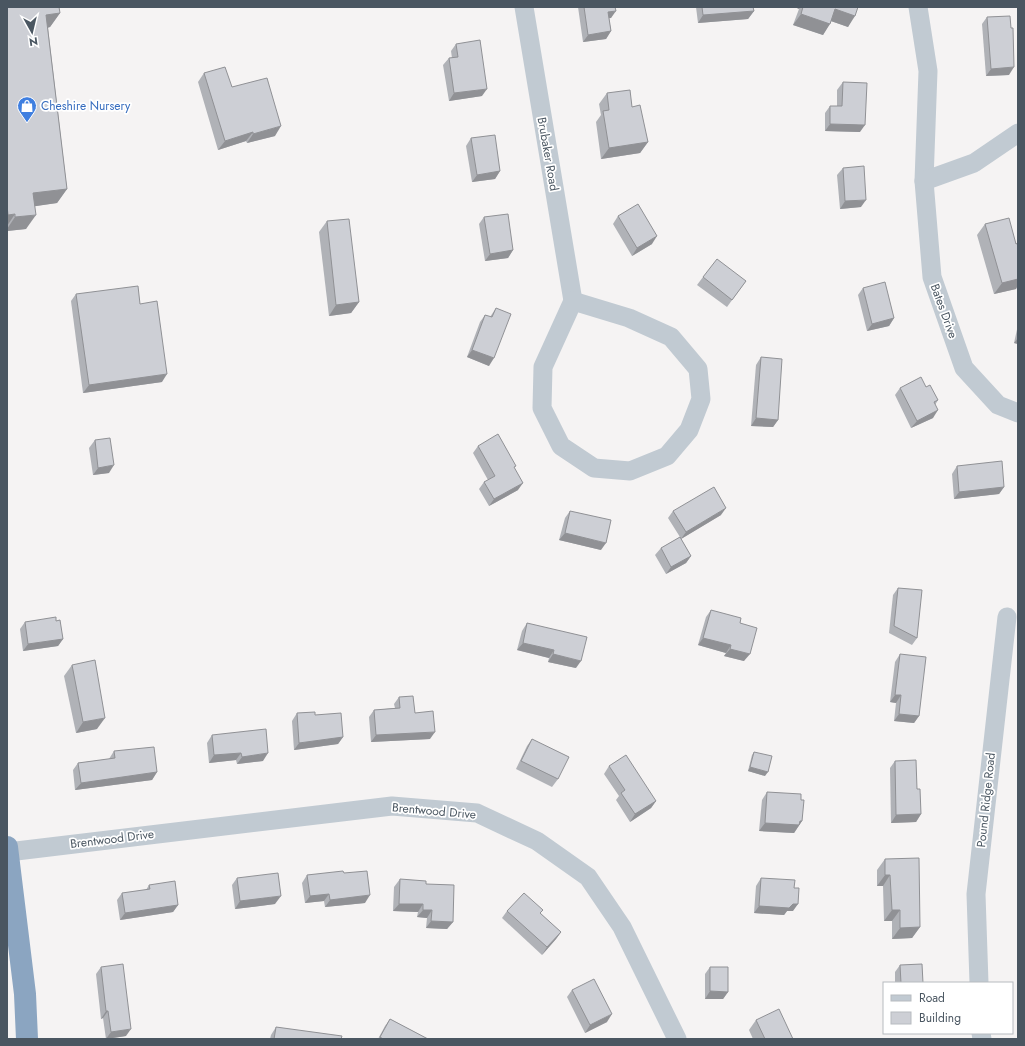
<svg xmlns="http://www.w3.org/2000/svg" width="1025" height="1046" font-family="Jost,sans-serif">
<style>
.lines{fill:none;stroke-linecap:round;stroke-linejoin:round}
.street{stroke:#c1cad2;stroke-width:19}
.highway{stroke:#8ba5c1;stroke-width:22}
.wall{fill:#b0b2b7}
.shaded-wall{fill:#909195}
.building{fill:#cdcfd5;stroke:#909195}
.labels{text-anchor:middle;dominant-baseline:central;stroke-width:3.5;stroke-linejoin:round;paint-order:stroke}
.shop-label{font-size:12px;fill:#366cbe;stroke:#fff;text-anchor:start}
.street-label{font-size:12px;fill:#4a5661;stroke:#fff}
</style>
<rect width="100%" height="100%" fill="#f5f3f3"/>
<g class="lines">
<!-- street -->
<g class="street">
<polyline points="524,7 573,301"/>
<polyline points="918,7 928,71 924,181 932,277 964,368 998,405 1018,413"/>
<polyline points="924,181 974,163 1018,133"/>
<polygon points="573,301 629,318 671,337 698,369 701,399 689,430 667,456 630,471 594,468 561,446 542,408 543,367"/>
<polyline points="8,852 392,806 477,813 537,841 588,877 622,927 677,1039"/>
<polyline points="979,983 976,894 1007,617"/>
<polyline points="981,1033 982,1039"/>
</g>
<!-- highway -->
<polyline class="highway" points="7,847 25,994 27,1039"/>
</g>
<!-- wall -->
<g class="wall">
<polygon points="7,7 60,13 50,27 48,28 67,189 57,203 35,206 26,229 7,231"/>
<polygon points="578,7 615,7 611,18 609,18 611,31 606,39 583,42"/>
<polygon points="696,7 753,7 754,11 748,19 698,23"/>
<polygon points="795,7 858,7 848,27 831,21 823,35 793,25 799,9"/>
<polygon points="987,17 1009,75 986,76 982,24"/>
<polygon points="456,44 482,96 449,101 443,65 449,58 452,58 451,51"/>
<polygon points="204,73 232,87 275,136 247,143 246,141 218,150 198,82"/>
<polygon points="843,82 860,132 825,131 825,113 830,106 837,106 837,90"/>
<polygon points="607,93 632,107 648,142 640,153 601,159 596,122 601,115 599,104"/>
<polygon points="471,138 500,171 495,179 472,182 466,146"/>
<polygon points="843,168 861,207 840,209 837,175"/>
<polygon points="618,216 652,244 632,256 613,224"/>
<polygon points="484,217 513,250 508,258 485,261 479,224"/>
<polygon points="327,221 359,302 351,313 329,316 319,232"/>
<polygon points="985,224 1016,244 1018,243 1018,285 1016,289 994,294 977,235"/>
<polygon points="703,277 746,281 727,307 697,285"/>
<polygon points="863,288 894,318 889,326 867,331 858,295"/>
<polygon points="76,294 140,304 162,382 83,393 71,301"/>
<polygon points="496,308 489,366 467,357 480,322 485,315 490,317"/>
<polygon points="1018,325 1018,344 1014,343"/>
<polygon points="761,357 778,420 773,427 751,426 756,365"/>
<polygon points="926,387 938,400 935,405 933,418 911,428 895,395 900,388"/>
<polygon points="95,440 109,473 93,475 89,448"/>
<polygon points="478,446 518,490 489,506 479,489 484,482 488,480 473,453"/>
<polygon points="957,466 1004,487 999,494 954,499 952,474"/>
<polygon points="570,511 601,550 559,540 565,518"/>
<polygon points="673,511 721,515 681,539 691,556 686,563 666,574 655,555 661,548 680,537 668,518"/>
<polygon points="898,588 917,638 912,645 889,633 893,595"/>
<polygon points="711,610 740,623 744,661 724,656 726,653 698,645 706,617"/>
<polygon points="56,621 63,639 58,646 23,651 20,629 25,622"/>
<polygon points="527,623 576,668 548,662 549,658 517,650 522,631"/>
<polygon points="900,654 919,716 914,723 894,721 896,703 890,702 895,662"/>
<polygon points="72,665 97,729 76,733 64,676"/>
<polygon points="399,697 415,713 430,739 371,742 369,717 374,710 395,708 394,704"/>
<polygon points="297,713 343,737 338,744 294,750 292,721"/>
<polygon points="212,735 263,761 237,764 236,760 209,763 207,743"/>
<polygon points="532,739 558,779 552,787 516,769 527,746"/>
<polygon points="114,751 157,772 152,780 75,790 73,770 78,763 109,759"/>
<polygon points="754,752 765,776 748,771 752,755"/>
<polygon points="895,761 917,789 921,814 916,822 891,823 890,768"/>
<polygon points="609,766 656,801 651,808 630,822 616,800 619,796 604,774"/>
<polygon points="767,792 801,800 802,821 794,833 759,831 762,800"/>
<polygon points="885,859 920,927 912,938 892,939 892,921 884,921 883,886 877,886 877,870"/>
<polygon points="344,873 365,903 325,907 324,901 305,903 302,883 307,875"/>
<polygon points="237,878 275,904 235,909 232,885"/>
<polygon points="761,878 794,888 793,911 787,911 784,915 754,913 756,886"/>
<polygon points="400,879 426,884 453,922 447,929 426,928 427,918 417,917 418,912 393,911 394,887"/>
<polygon points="149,885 178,905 173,912 120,920 117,900 122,893 146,890"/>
<polygon points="507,911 540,914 561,932 556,939 542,955 502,918"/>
<polygon points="900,965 923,983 895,983 895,972"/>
<polygon points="101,967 126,1036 106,1039 103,1018 101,1019 96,974"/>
<polygon points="710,967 728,992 723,999 705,999 705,974"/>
<polygon points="572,990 607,1022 585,1033 567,997"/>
<polygon points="390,1019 428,1039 378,1039 385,1026"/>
<polygon points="756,1020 793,1039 753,1039 749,1030"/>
<polygon points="276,1027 341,1039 270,1039 271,1035"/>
</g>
<!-- shaded-wall -->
<g class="shaded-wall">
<polygon points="795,7 800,7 799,9"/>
<polygon points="835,9 855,16 848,27 828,20"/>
<polygon points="616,11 611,18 603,19 608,12"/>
<polygon points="754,11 748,19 698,23 703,15"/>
<polygon points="60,13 50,27 36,29 46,15"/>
<polygon points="801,14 830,24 823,35 793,25"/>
<polygon points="611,31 606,39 583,42 588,35"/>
<polygon points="1014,67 1009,75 986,76 991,69"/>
<polygon points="487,89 482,96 449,101 454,93"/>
<polygon points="830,124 865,125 860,132 825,131"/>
<polygon points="281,126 275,136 247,143 253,134"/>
<polygon points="253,132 246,141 218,150 225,141"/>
<polygon points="648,142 640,153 601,159 609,148"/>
<polygon points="500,171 495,179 472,182 477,175"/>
<polygon points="67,189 57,203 23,208 33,193"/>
<polygon points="866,200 861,207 840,209 845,201"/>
<polygon points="15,214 7,226 7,217 8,215"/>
<polygon points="36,215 26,229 7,231 7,229 15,217"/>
<polygon points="657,236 652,244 632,256 637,248"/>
<polygon points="513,250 508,258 485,261 490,254"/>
<polygon points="1018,279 1018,285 1016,289 994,294 1002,283"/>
<polygon points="359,302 351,313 329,316 336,305"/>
<polygon points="894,318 889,326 867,331 872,324"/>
<polygon points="1018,338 1018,344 1014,343"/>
<polygon points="472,350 494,358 489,366 467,357"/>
<polygon points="167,374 162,382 83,393 89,385"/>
<polygon points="938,410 933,418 911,428 917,421"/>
<polygon points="756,418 778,420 773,427 751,426"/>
<polygon points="114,465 109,473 93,475 98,468"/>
<polygon points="523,483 518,490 489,506 494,499"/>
<polygon points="1004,487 999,494 954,499 959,492"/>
<polygon points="726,508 721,515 681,539 686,532"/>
<polygon points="565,533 606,543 601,550 559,540"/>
<polygon points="691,556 686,563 666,574 671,567"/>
<polygon points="703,638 731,645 726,653 698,645"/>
<polygon points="63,639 58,646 23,651 28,644"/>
<polygon points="523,643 554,650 549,658 517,650"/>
<polygon points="730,649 750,654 744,661 724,656"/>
<polygon points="553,654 581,661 576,668 548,662"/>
<polygon points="895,695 901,695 896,703 890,702"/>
<polygon points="899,714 919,716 914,723 894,721"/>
<polygon points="105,718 97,729 76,733 83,722"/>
<polygon points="435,732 430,739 371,742 376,735"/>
<polygon points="343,737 338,744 294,750 299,743"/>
<polygon points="241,753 236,760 209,763 214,755"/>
<polygon points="268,753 263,761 237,764 242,757"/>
<polygon points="750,767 768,772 765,776 748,771"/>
<polygon points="157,772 152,780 75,790 81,783"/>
<polygon points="656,801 651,808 630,822 635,814"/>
<polygon points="921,814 916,822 891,823 896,815"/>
<polygon points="800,821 802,821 794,833 759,831 765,823"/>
<polygon points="885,875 890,875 883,886 877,886"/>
<polygon points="329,894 324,901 305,903 310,896"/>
<polygon points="370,895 365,903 325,907 330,900"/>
<polygon points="281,896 275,904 235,909 240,901"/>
<polygon points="399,904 423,904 418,912 393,911"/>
<polygon points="793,904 798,904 793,911 787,911 784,915 754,913 759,906"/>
<polygon points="178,905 173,912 120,920 125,913"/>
<polygon points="423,910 432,910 427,918 417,917"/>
<polygon points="892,910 900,910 892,921 884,921"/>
<polygon points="431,921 453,922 447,929 426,928"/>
<polygon points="920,927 912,938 892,939 900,928"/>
<polygon points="561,932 556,939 542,955 547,947"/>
<polygon points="710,991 728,992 723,999 705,999"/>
<polygon points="106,1011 108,1011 103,1018 101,1019"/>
<polygon points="612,1014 607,1022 585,1033 590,1025"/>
<polygon points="131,1029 126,1036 106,1039 111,1032"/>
</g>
<!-- building -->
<g class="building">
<polygon points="7,7 59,7 60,13 46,15 67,189 33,193 36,215 15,217 15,214 8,215 7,205"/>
<polygon points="584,7 615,7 616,11 608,12 611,31 588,35"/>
<polygon points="702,7 753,7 754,11 703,15"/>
<polygon points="803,7 858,7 855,16 835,9 830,24 801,14"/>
<polygon points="1010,16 1011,28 1013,28 1014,67 991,69 987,17"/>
<polygon points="480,40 487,89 454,93 449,58 458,57 456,44"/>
<polygon points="225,67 232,87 267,78 281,126 253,134 253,132 225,141 204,73"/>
<polygon points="843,82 867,83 865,125 830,124 830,106 842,106"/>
<polygon points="630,90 632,107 640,105 648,142 609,148 603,111 609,110 607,93"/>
<polygon points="495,135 500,171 477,175 471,138"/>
<polygon points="864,166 866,200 845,201 843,168"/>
<polygon points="638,204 657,236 637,248 618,216"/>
<polygon points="508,214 513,250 490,254 484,217"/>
<polygon points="1009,218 1016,244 1018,243 1018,279 1002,283 985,224"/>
<polygon points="349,219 359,302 336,305 327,221"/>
<polygon points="717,259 746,281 732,300 703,277"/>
<polygon points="885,282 894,318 872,324 863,288"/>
<polygon points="138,286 140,304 157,301 167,374 89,385 76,294"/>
<polygon points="496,308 511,314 494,358 472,350 485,315 492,317"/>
<polygon points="761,357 782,359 778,420 756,418"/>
<polygon points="921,377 926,387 930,385 938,400 934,402 938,410 917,421 900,388"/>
<polygon points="498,434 516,466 514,467 523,483 494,499 484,482 495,476 478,446"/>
<polygon points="110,438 114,465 98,468 95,440"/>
<polygon points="1002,461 1004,487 959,492 957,466"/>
<polygon points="714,487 726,508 686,532 673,511"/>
<polygon points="570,511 611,520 606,543 565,533"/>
<polygon points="680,537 691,556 671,567 661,548"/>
<polygon points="898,588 922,590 917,638 894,626"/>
<polygon points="711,610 741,618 740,623 757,628 750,654 730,649 731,645 703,638"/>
<polygon points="56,617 56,621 60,620 63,639 28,644 25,622"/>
<polygon points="527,623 587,637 581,661 553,654 554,650 523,643"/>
<polygon points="900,654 926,657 919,716 899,714 901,695 895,695"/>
<polygon points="95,660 105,718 83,722 72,665"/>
<polygon points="413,696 415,713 433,711 435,732 376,735 374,710 400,708 399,697"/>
<polygon points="315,712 315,715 341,713 343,737 299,743 297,713"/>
<polygon points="266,729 268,753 242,757 241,753 214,755 212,735"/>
<polygon points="532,739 569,757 558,779 521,761"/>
<polygon points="154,747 157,772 81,783 78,763 115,758 114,751"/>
<polygon points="754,752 772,756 768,772 750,767"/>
<polygon points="626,755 656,801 635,814 621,793 625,790 609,766"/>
<polygon points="916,760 917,789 920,789 921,814 896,815 895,761"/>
<polygon points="767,792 801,794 801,800 804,800 802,821 800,821 799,825 765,823"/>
<polygon points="919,858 920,927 900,928 900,910 892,910 890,875 885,875 885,859"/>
<polygon points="343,871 344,873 367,871 370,895 330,900 329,894 310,896 307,875"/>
<polygon points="278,873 281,896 240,901 237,878"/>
<polygon points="761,878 795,880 794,888 799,888 798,904 793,904 789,908 759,906"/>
<polygon points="400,879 426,881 426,884 454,885 453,922 431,921 432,910 423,910 423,904 399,904"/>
<polygon points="175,881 178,905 125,913 122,893 150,889 149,885"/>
<polygon points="524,893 543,910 540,913 561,932 547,947 507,911"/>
<polygon points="123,964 131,1029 111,1032 108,1011 106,1011 101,967"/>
<polygon points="922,964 923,983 901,983 900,965"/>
<polygon points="710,967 728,967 728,992 710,991"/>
<polygon points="594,979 612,1014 590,1025 572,990"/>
<polygon points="779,1009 793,1039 765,1039 756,1020"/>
<polygon points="390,1019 428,1039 383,1039 380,1037"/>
<polygon points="276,1027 342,1036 341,1039 274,1039"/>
</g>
<!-- icons -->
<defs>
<symbol id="shop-pin" viewBox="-11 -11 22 30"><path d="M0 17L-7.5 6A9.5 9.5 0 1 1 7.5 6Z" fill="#3f7fe0" stroke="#fff"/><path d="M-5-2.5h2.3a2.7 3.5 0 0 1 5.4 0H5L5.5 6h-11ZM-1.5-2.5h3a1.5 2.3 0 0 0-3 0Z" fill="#fff"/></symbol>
</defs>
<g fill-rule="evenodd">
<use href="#shop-pin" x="16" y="95" width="22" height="30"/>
</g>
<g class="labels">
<!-- shop labels -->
<g class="shop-label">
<text x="41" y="106">Cheshire Nursery</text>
</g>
<!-- street labels -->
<g class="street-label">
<text transform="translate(548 154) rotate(80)">Brubaker Road</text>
<text transform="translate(944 311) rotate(70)">Bates Drive</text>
<text transform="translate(986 800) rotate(-84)">Pound Ridge Road</text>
<text transform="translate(434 811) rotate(5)">Brentwood Drive</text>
<text transform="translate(112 839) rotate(-7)">Brentwood Drive</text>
</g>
</g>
<!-- border -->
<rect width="1025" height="1046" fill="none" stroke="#4a5661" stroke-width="16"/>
<!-- legend -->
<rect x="883" y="982" width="130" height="52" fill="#ffffff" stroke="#b7bbc0"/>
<rect x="891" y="995" width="20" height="6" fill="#c1cad2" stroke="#b7bbc0"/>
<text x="919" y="1002" font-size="12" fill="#4a5661">Road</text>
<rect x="891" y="1012" width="20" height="12" fill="#cdcfd5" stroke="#b7bbc0"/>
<text x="919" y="1022" font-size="12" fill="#4a5661">Building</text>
<!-- north arrow -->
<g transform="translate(32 32) rotate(172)" stroke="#ffffff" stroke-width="3" paint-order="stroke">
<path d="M0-3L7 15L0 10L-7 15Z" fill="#4a5661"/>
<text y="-6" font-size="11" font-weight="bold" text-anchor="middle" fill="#4a5661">N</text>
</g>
</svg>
